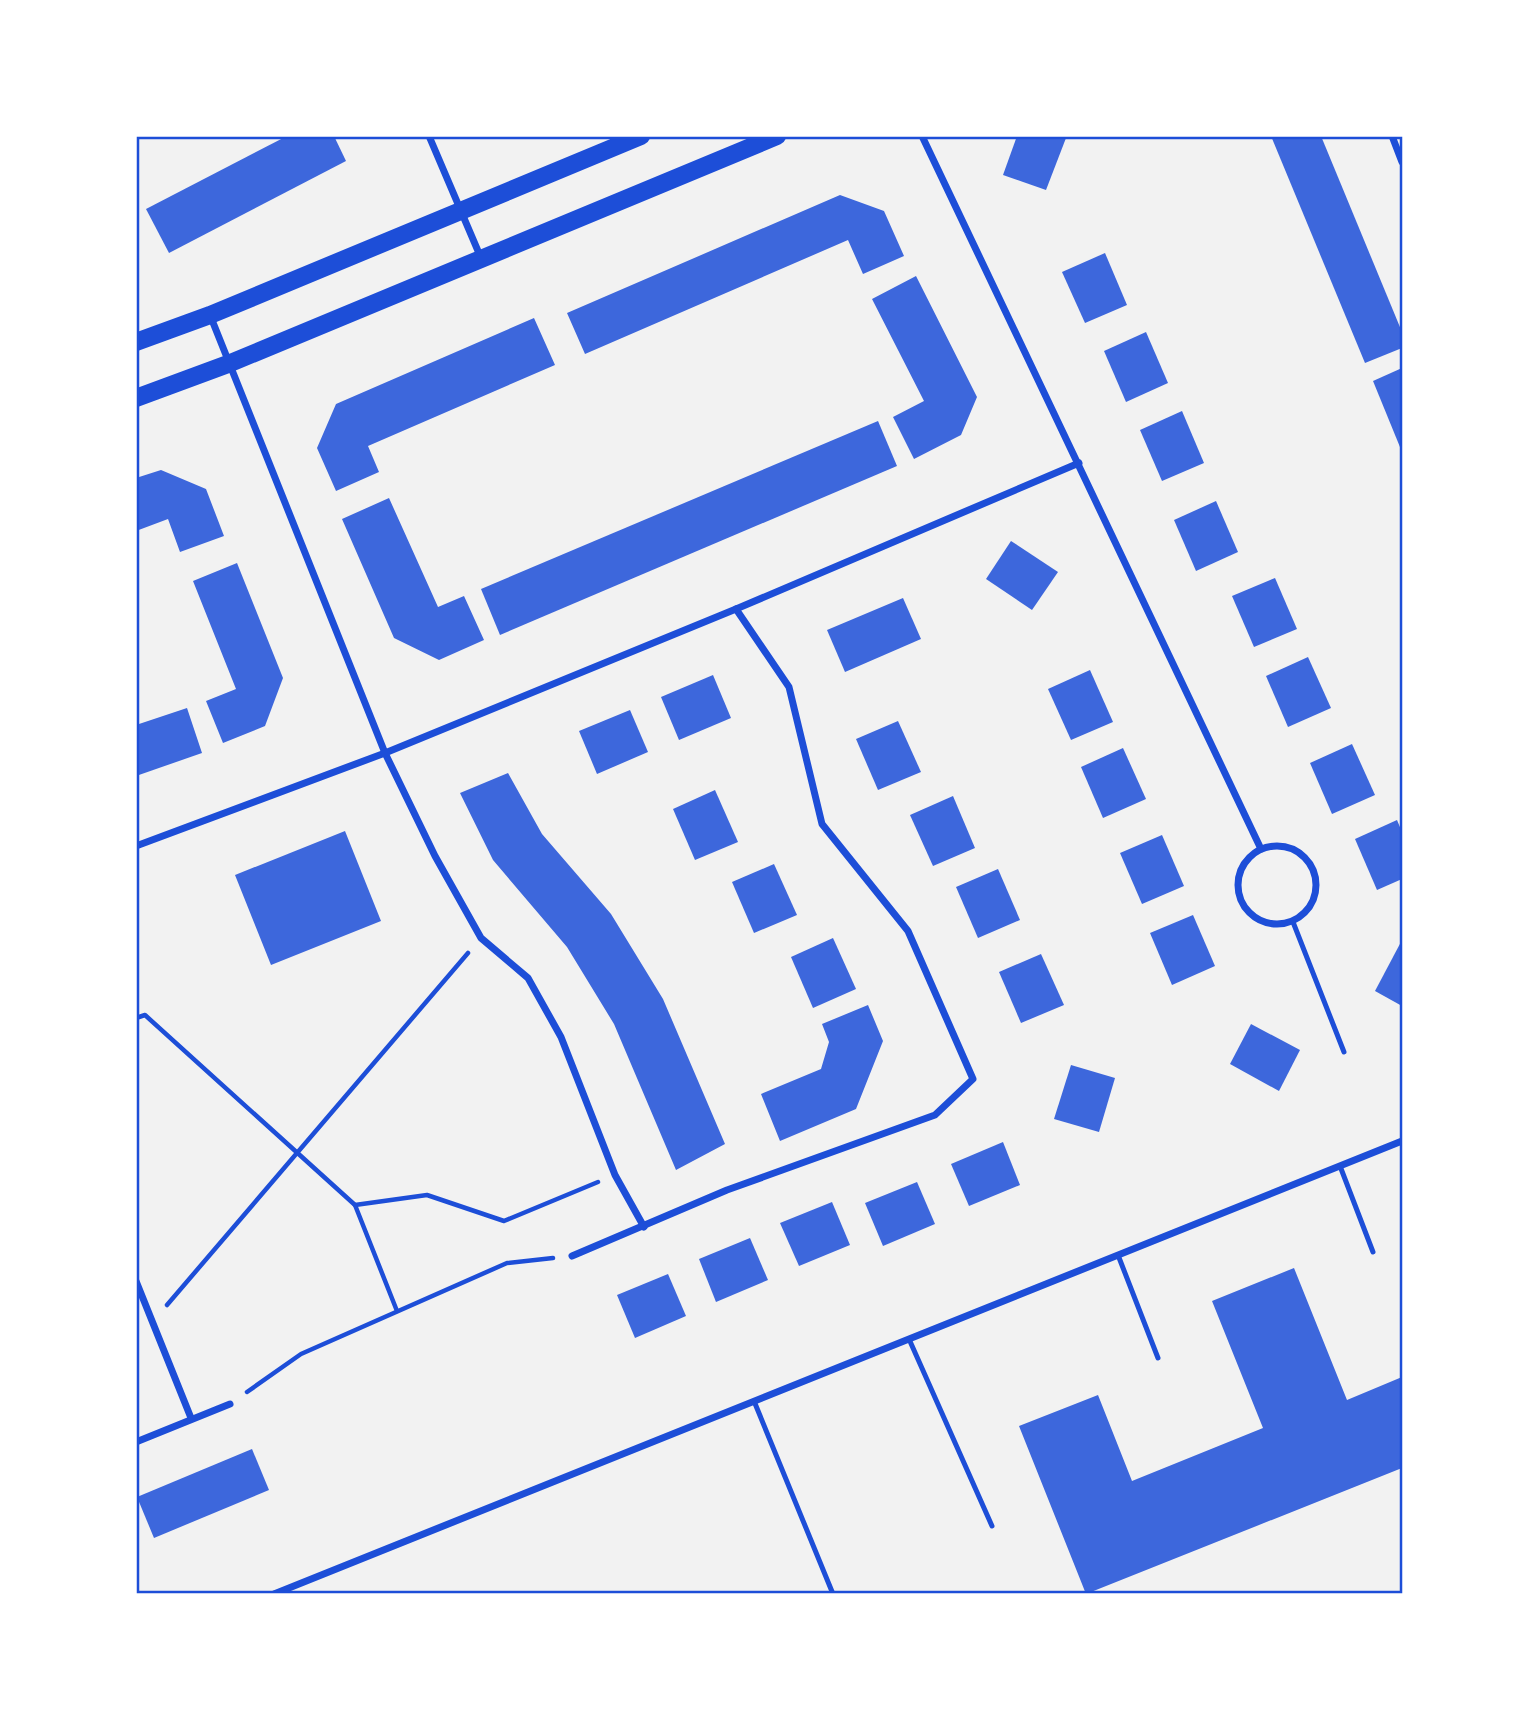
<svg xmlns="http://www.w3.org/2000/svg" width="1539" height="1730" font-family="'Roboto Condensed',sans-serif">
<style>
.building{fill:#3d67dc}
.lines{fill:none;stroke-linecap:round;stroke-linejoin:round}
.path{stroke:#1d4ed8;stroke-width:4.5}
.service{stroke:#1d4ed8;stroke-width:5}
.minor{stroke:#1d4ed8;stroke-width:7}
.primary{stroke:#1d4ed8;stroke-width:18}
.neatline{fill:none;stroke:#1d4ed8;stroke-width:2.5}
</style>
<rect width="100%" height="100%" fill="#f2f2f2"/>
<!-- building -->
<g class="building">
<polygon points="287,136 334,136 346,161 169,253 146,209"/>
<polygon points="1017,136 1066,138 1046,190 1003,175"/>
<polygon points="1271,136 1321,136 1402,332 1402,348 1365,363"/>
<polygon points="840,195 884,211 904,256 863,274 848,240 585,354 567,313"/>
<polygon points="1105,253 1127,305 1085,323 1062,272"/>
<polygon points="916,276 977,397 961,435 914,459 893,417 924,401 872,299"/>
<polygon points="534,318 555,365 368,446 379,472 336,491 317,448 336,404"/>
<polygon points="1146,332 1168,383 1126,402 1104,351"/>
<polygon points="1402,368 1402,452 1373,381"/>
<polygon points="1182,411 1204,463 1162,481 1140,430"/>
<polygon points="878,421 897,466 500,635 481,589"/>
<polygon points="161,470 206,489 224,536 180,552 168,519 136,531 136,478"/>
<polygon points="389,498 438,607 464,596 484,640 439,660 394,638 342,519"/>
<polygon points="1216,501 1238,552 1196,571 1174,520"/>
<polygon points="1011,541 1058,572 1032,610 986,579"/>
<polygon points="237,563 283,678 265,726 223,743 206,701 236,689 193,581"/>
<polygon points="1275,578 1297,629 1254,647 1232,596"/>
<polygon points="903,598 921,639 845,672 827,630"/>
<polygon points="1308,657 1331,708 1288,727 1266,676"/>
<polygon points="1090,670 1113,722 1071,740 1048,689"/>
<polygon points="713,675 731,718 679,740 661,697"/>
<polygon points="187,708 202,753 136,776 136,725"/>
<polygon points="630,710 648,752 597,774 579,731"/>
<polygon points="898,721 921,772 878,790 856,739"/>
<polygon points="1352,744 1375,795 1332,814 1310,763"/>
<polygon points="1123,748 1146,799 1103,818 1081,767"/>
<polygon points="508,773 542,834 611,914 663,999 725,1144 676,1170 614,1024 567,947 493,860 460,793"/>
<polygon points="715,790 738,842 695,860 673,809"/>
<polygon points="953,796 975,848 933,866 910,815"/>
<polygon points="1397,820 1402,832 1402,879 1377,890 1355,839"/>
<polygon points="345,831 381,921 271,965 235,875"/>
<polygon points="1162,835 1184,886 1142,904 1120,853"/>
<polygon points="774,864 797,915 754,933 732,882"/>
<polygon points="998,869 1020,920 978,938 956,887"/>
<polygon points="1193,915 1215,966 1172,985 1150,933"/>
<polygon points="833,938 856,989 813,1008 791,957"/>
<polygon points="1402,940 1402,1006 1375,991"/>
<polygon points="1041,954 1064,1005 1021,1023 999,972"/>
<polygon points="868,1005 883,1041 856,1109 780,1141 761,1094 821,1069 829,1042 822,1024"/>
<polygon points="1251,1024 1300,1050 1279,1091 1230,1064"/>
<polygon points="1071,1065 1115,1078 1099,1132 1054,1119"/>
<polygon points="1003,1142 1020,1185 969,1206 951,1164"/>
<polygon points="917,1182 935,1224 883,1246 865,1203"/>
<polygon points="832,1202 850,1245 799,1266 780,1223"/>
<polygon points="750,1238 768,1280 716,1302 699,1259"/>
<polygon points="1294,1268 1347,1400 1402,1377 1402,1468 1086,1594 1019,1426 1098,1395 1132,1481 1263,1428 1212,1301"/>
<polygon points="668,1274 686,1316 635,1338 617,1295"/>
<polygon points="252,1449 269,1490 154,1538 137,1497"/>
</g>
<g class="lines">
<!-- path -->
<g class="path">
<polyline points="136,1018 145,1015 355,1205 427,1195 504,1221 598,1182"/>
<polyline points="355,1205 397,1311"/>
<polyline points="167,1305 468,953"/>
<polyline points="247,1392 301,1354 507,1263 553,1258"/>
</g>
<!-- service -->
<g class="service">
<polyline points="1293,922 1344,1052"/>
<polyline points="1340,1166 1373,1252"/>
<polyline points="1118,1255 1158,1358"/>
<polyline points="909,1339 992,1526"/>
<polyline points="754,1401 833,1594"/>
</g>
<!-- minor -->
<g class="minor">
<polyline points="429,136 481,258"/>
<polyline points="922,136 1261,849"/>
<polyline points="1392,136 1402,162"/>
<polyline points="210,315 385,753 435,856 481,938 528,978 561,1037 615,1175 644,1227"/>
<circle cx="1277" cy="885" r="39"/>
<polyline points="136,846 385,753 736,609 1079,463"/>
<polyline points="572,1256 727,1190 935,1115 973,1079 908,931 822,824 789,687 736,609"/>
<polyline points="136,1281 191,1418"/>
<polyline points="136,1442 230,1404"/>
<polyline points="274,1594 1402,1141"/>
</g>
<!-- primary -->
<g class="primary">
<polyline points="136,342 210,315 641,136"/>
<polyline points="136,398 228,364 777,136"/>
</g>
</g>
<!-- border -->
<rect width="1539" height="1730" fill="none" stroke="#ffffff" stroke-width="276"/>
<rect x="138" y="138" width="1263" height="1454" class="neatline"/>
</svg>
